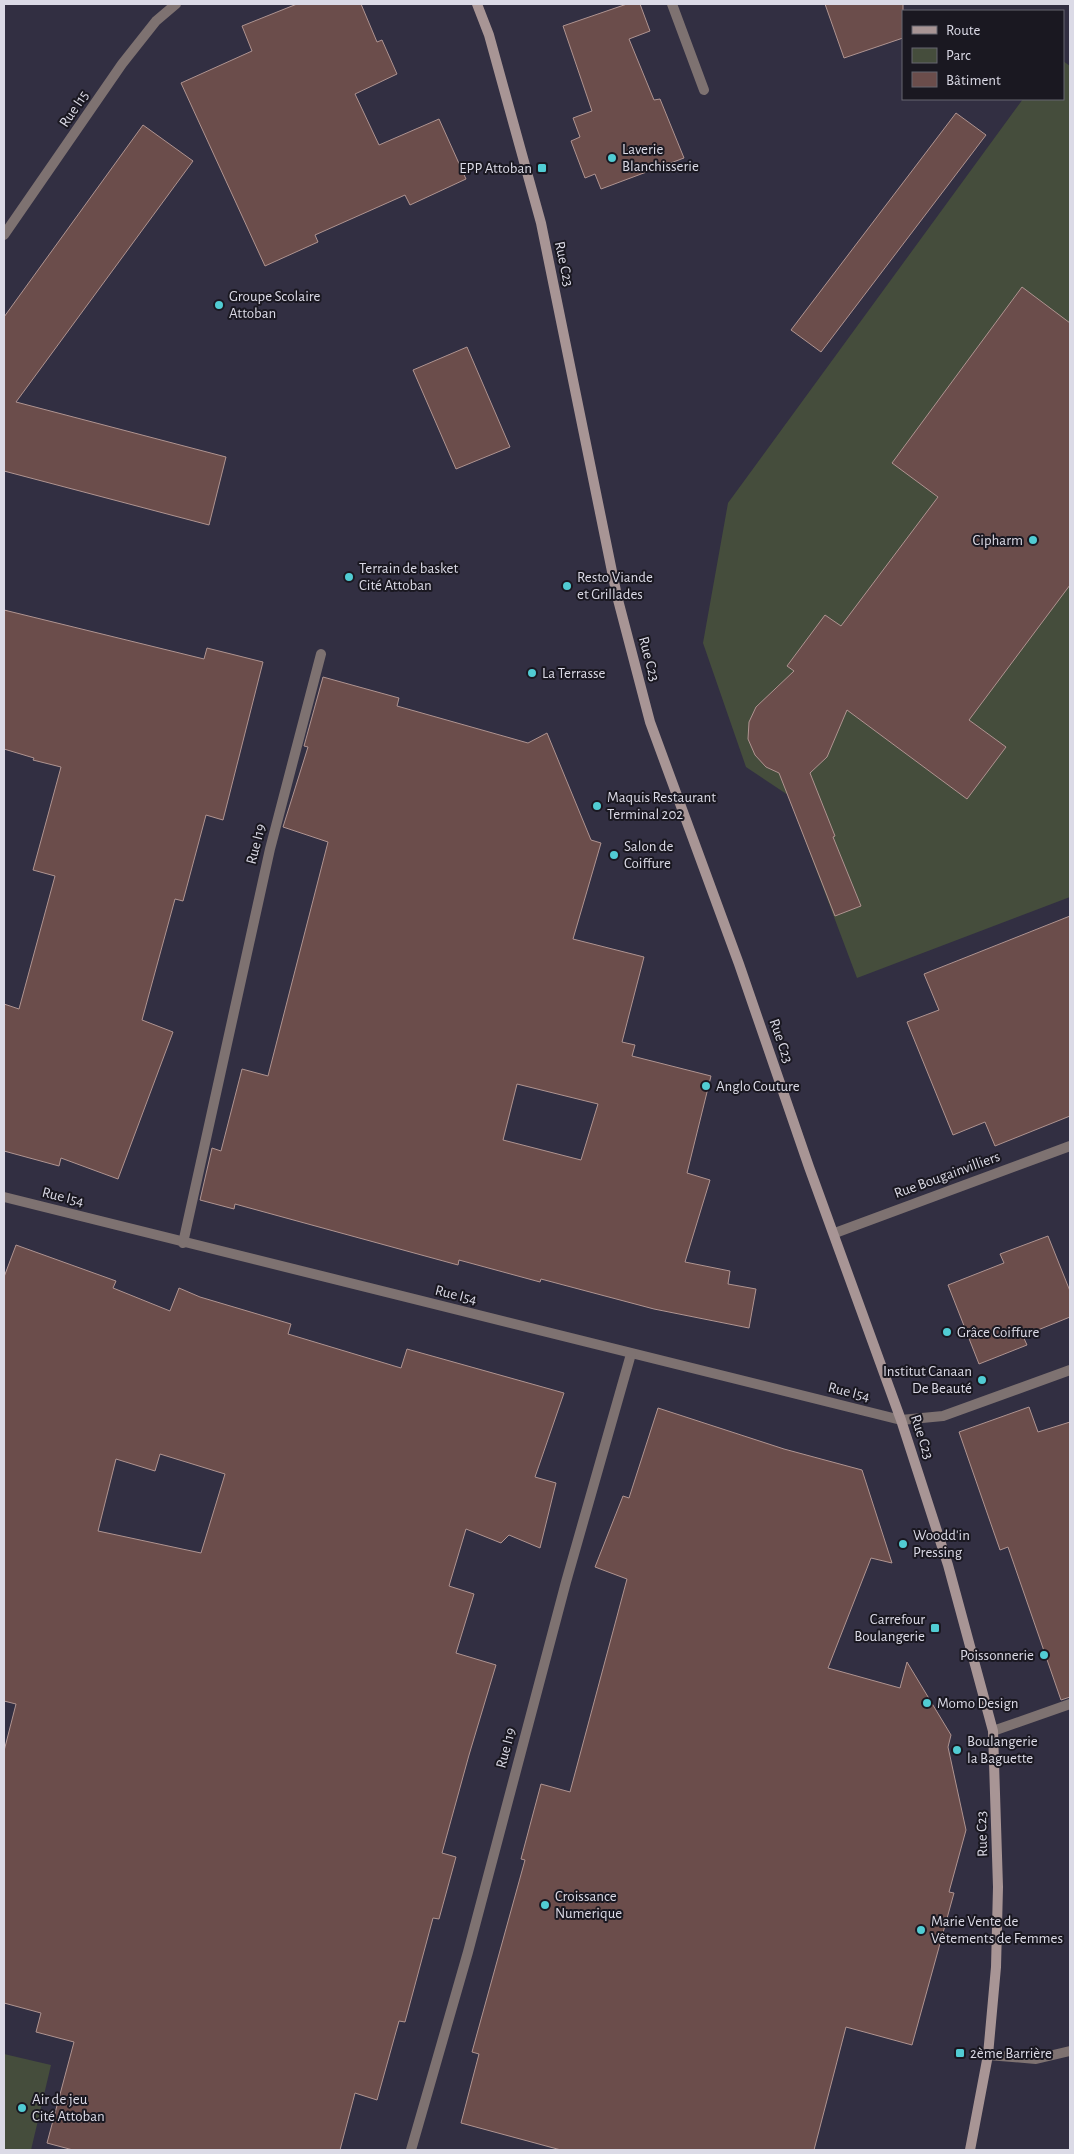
<svg xmlns="http://www.w3.org/2000/svg" width="1074" height="2154" font-family="'Alegreya Sans',sans-serif">
<style>
.green{fill:#454d3c}
.building{fill:#6b4d4b;stroke:#af9491;fill-rule:evenodd}
.lines{fill:none;stroke-linecap:round;stroke-linejoin:round}
.street{stroke:#7e7271;stroke-width:10}
.secondary{stroke:#a89595;stroke-width:10}
.poi-dot{fill:#51ccd3;stroke:#1a1821;stroke-width:2}
.labels{text-anchor:middle;dominant-baseline:central;stroke-width:4;stroke-linejoin:round;paint-order:stroke}
.street-label{font-size:15px;fill:#dbdae6;stroke:#1a1821}
.poi-label{font-size:15px;fill:#dbdae6;stroke:#1a1821;text-anchor:start}
</style>
<rect width="100%" height="100%" fill="#322f42"/>
<!-- green -->
<g class="green">
<polygon points="1063,61 1070,66 1070,897 857,978 788,795 746,767 703,643 728,503 1023,99 1063,99"/>
<polygon points="4,2054 51,2065 31,2150 4,2150"/>
</g>
<!-- building -->
<g class="building">
<polygon points="297,4 361,4 377,42 382,40 397,74 355,94 379,145 439,119 466,179 410,205 405,195 315,235 318,242 265,266 181,83 252,51 242,26"/>
<polygon points="627,4 640,4 650,31 629,39 654,100 660,99 684,158 601,189 595,174 585,178 571,141 580,137 573,118 592,111 563,26"/>
<polygon points="825,4 903,4 903,38 844,58"/>
<polygon points="956,113 986,135 821,352 791,330"/>
<polygon points="143,125 193,161 16,402 226,457 209,525 4,471 4,317"/>
<polygon points="1022,287 1070,323 1070,585 969,720 1006,747 967,799 847,710 827,757 810,773 835,836 833,837 861,906 835,916 779,773 766,767 755,755 748,739 749,722 756,707 794,671 787,666 825,615 841,626 938,497 892,463"/>
<polygon points="467,347 510,447 456,469 413,370"/>
<polygon points="4,610 204,659 207,648 263,662 223,820 206,815 183,901 175,899 142,1020 173,1032 118,1179 61,1158 59,1166 4,1151 4,1004 19,1009 55,876 33,870 61,767 33,760 34,758 4,749"/>
<path d="M323,677L399,698L397,706L528,743L547,733L591,840L601,843L573,939L644,957L622,1042L635,1045L632,1056L711,1076L687,1173L710,1180L685,1262L730,1271L728,1284L756,1289L749,1328L654,1309L541,1279L540,1282L459,1260L458,1265L235,1204L234,1209L200,1200L212,1148L221,1151L242,1069L268,1076L328,842L283,827L308,747L304,746ZM517,1084L598,1104L581,1160L503,1140Z"/>
<polygon points="1070,916 1070,1116 995,1146 985,1122 953,1135 907,1022 939,1010 924,974"/>
<polygon points="1048,1236 1070,1291 1070,1317 1023,1336 1027,1345 979,1364 948,1285 1004,1263 1000,1254"/>
<path d="M16,1245L116,1281L113,1288L170,1311L179,1288L200,1297L291,1324L288,1334L401,1368L407,1349L564,1393L535,1477L556,1483L540,1548L509,1535L501,1543L466,1529L449,1586L474,1594L456,1653L496,1665L469,1755L442,1853L456,1857L439,1919L433,1918L405,2022L399,2021L377,2100L355,2093L340,2150H73L47,2143L74,2042L36,2032L41,2013L4,2003V1751L16,1704L4,1701V1277ZM160,1454L225,1474L201,1553L98,1531L116,1459L155,1471Z"/>
<polygon points="1029,1407 1038,1432 1070,1422 1070,1697 1061,1700 1008,1547 1000,1550 959,1432"/>
<polygon points="658,1408 784,1449 862,1470 892,1563 871,1558 828,1668 900,1688 907,1662 951,1735 948,1747 966,1830 949,1892 954,1893 912,2045 846,2027 814,2150 561,2150 461,2123 479,2054 472,2052 525,1860 521,1859 541,1784 570,1792 627,1579 595,1567 623,1496 629,1498"/>
</g>
<g class="lines">
<!-- street -->
<g class="street">
<polyline points="672,4 704,90"/>
<polyline points="4,235 122,64 156,21 176,4"/>
<polyline points="4,1197 901,1420 943,1416 1070,1370"/>
<polyline points="835,1233 1070,1146"/>
<polyline points="183,1243 270,849 321,654"/>
<polyline points="993,1731 1070,1704"/>
<polyline points="988,2055 1036,2059 1070,2051"/>
<polyline points="411,2150 468,1952 566,1582 631,1354"/>
</g>
<!-- secondary -->
<polyline class="secondary" points="477,4 489,35 541,223 617,596 650,722 739,964 809,1167 901,1420 948,1565 993,1731 998,1887 996,1967 988,2055 970,2150"/>
</g>
<!-- markers -->
<g class="poi-dot">
<circle cx="612" cy="158" r="5"/>
<rect x="537" y="163" width="10" height="10" rx="2.5"/>
<circle cx="219" cy="305" r="5"/>
<circle cx="1033" cy="540" r="5"/>
<circle cx="349" cy="577" r="5"/>
<circle cx="567" cy="586" r="5"/>
<circle cx="532" cy="673" r="5"/>
<circle cx="597" cy="806" r="5"/>
<circle cx="614" cy="855" r="5"/>
<circle cx="706" cy="1086" r="5"/>
<circle cx="947" cy="1332" r="5"/>
<circle cx="982" cy="1380" r="5"/>
<circle cx="903" cy="1544" r="5"/>
<rect x="930" y="1623" width="10" height="10" rx="2.5"/>
<circle cx="1044" cy="1655" r="5"/>
<circle cx="927" cy="1703" r="5"/>
<circle cx="957" cy="1750" r="5"/>
<circle cx="545" cy="1905" r="5"/>
<circle cx="921" cy="1930" r="5"/>
<rect x="955" y="2048" width="10" height="10" rx="2.5"/>
<circle cx="22" cy="2108" r="5"/>
</g>
<g class="labels">
<!-- street labels -->
<g class="street-label">
<text transform="translate(74 109) rotate(-56)">Rue I15</text>
<text transform="translate(564 264) rotate(78)">Rue C23</text>
<text transform="translate(649 659) rotate(75)">Rue C23</text>
<text transform="translate(256 844) rotate(-76)">Rue I19</text>
<text transform="translate(781 1041) rotate(71)">Rue C23</text>
<text transform="translate(947 1175) rotate(-20)">Rue Bougainvilliers</text>
<text transform="translate(63 1197) rotate(14)">Rue I54</text>
<text transform="translate(456 1295) rotate(14)">Rue I54</text>
<text transform="translate(849 1392) rotate(14)">Rue I54</text>
<text transform="translate(922 1437) rotate(72)">Rue C23</text>
<text transform="translate(506 1748) rotate(-75)">Rue I19</text>
<text transform="translate(982 1834) rotate(-92)">Rue C23</text>
</g>
<!-- poi labels -->
<g class="poi-label">
<text x="622" y="149">Laverie<tspan x="622" dy="17">Blanchisserie</tspan></text>
<text x="532" y="168" text-anchor="end">EPP Attoban</text>
<text x="229" y="296">Groupe Scolaire<tspan x="229" dy="17">Attoban</tspan></text>
<text x="1023" y="540" text-anchor="end">Cipharm</text>
<text x="359" y="568">Terrain de basket<tspan x="359" dy="17">Cité Attoban</tspan></text>
<text x="577" y="577">Resto Viande<tspan x="577" dy="17">et Grillades</tspan></text>
<text x="542" y="673">La Terrasse</text>
<text x="607" y="797">Maquis Restaurant<tspan x="607" dy="17">Terminal 202</tspan></text>
<text x="624" y="846">Salon de<tspan x="624" dy="17">Coiffure</tspan></text>
<text x="716" y="1086">Anglo Couture</text>
<text x="957" y="1332">Grâce Coiffure</text>
<text x="972" y="1371" text-anchor="end">Institut Canaan<tspan x="972" dy="17">De Beauté</tspan></text>
<text x="913" y="1535">Woodd'in<tspan x="913" dy="17">Pressing</tspan></text>
<text x="925" y="1619" text-anchor="end">Carrefour<tspan x="925" dy="17">Boulangerie</tspan></text>
<text x="1034" y="1655" text-anchor="end">Poissonnerie</text>
<text x="937" y="1703">Momo Design</text>
<text x="967" y="1741">Boulangerie<tspan x="967" dy="17">la Baguette</tspan></text>
<text x="555" y="1896">Croissance<tspan x="555" dy="17">Numerique</tspan></text>
<text x="931" y="1921">Marie Vente de<tspan x="931" dy="17">Vêtements de Femmes</tspan></text>
<text x="970" y="2053">2ème Barrière</text>
<text x="32" y="2099">Air de jeu<tspan x="32" dy="17">Cité Attoban</tspan></text>
</g>
</g>
<!-- border -->
<rect width="1074" height="2154" fill="none" stroke="#dbdae6" stroke-width="10"/>
<!-- legend -->
<rect x="902" y="10" width="162" height="90" fill="#1a1821" stroke="#676670"/>
<rect x="912" y="26" width="25" height="8" fill="#a89595" stroke="#676670"/>
<text x="946" y="35" font-size="15" fill="#dbdae6">Route</text>
<rect x="912" y="48" width="25" height="15" fill="#454d3c" stroke="#676670"/>
<text x="946" y="60" font-size="15" fill="#dbdae6">Parc</text>
<rect x="912" y="72" width="25" height="15" fill="#6b4d4b" stroke="#676670"/>
<text x="946" y="85" font-size="15" fill="#dbdae6">Bâtiment</text>
</svg>
